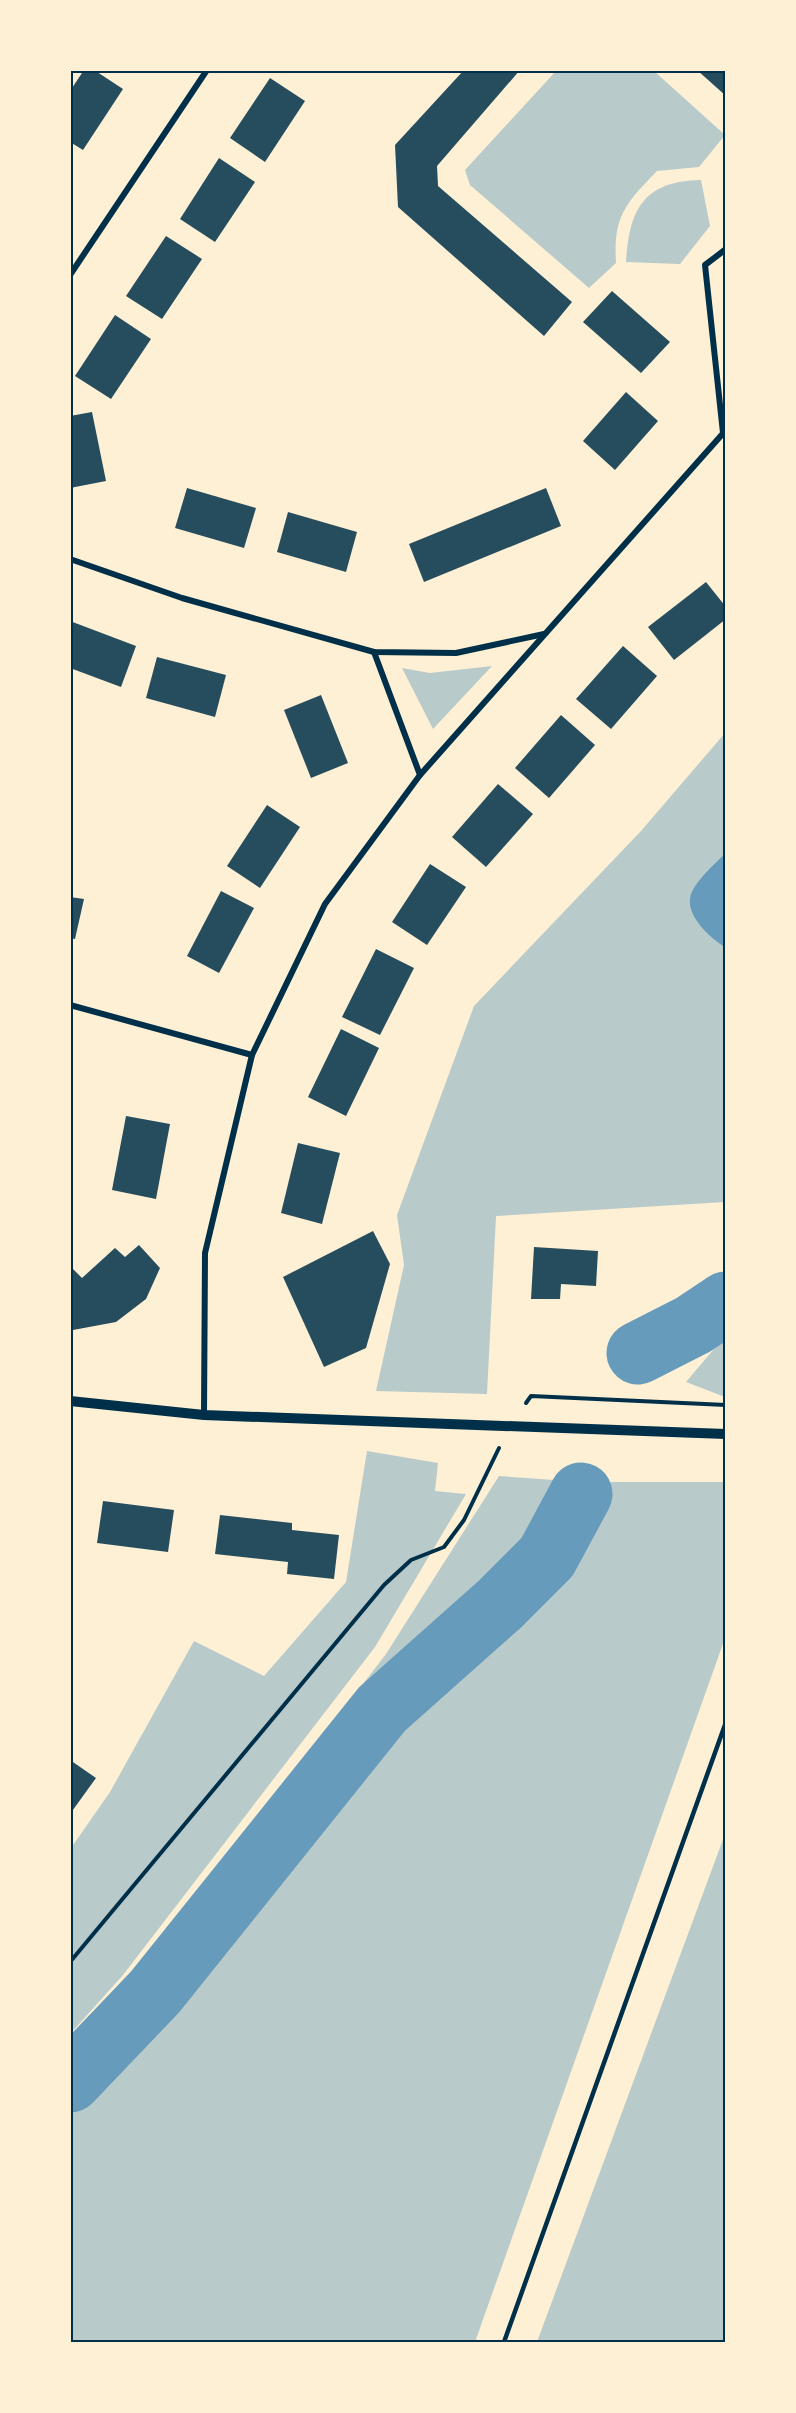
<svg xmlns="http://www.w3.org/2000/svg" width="796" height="2413" font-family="'Roboto Serif',serif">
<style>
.green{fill:#b9caca}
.water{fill:#669bbc}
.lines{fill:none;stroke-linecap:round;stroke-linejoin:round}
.river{stroke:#669bbc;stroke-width:63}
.building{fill:#264d5e}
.path{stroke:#003049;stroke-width:4}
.service{stroke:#003049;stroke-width:4.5}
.minor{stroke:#003049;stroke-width:6}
.tertiary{stroke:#003049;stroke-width:10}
.neatline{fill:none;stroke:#003049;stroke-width:2}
</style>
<rect width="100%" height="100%" fill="#fdf0d5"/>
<!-- green -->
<g class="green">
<path d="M556,71H654L725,135L699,167L657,171C626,203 613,216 616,263L589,288L470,185L465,170Z"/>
<path d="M701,180L710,226L680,264L626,262C629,209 644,181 701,180Z"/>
<polygon points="492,666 433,729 402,668 430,673"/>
<polygon points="725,733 725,1202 496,1216 487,1394 376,1391 404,1265 397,1215 474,1006 641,831"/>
<polygon points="725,1336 725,1397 686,1382"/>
<polygon points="367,1451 438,1463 435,1491 466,1494 375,1647 123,1975 71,2033 71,1848 110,1792 194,1641 264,1676 346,1582"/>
<polygon points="499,1476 583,1482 725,1482 725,1638 475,2342 71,2342 71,2048 130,1986 386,1654"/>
<polygon points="725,1834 725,2342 537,2342"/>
</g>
<!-- water -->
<path class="water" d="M725,854V947C710,938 684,915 691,894C695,882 716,862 725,854Z"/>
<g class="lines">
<!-- river -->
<g class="river">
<polyline points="638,1353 693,1325 726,1303"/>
<polyline points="70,2081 155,1992 382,1709 500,1604 547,1557 581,1494"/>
</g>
</g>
<!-- building -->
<g class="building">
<polygon points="84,70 94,70 123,89 83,150 70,142 70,91"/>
<polygon points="464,70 520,70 437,166 438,186 572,302 544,336 398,207 395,145"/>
<polygon points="697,70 726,70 726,96"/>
<polygon points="270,78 305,101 265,162 230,138"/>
<polygon points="219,158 255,182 215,242 180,219"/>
<polygon points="166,236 202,259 162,319 126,296"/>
<polygon points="612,291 670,342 641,373 583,322"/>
<polygon points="115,315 151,339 111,399 75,376"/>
<polygon points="626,392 658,421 615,470 583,441"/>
<polygon points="92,412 106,481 70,488 70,416"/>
<polygon points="187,488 256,508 244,548 175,528"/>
<polygon points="546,488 561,526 424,582 409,544"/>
<polygon points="288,512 357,532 346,572 277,552"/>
<polygon points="706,582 726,607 726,619 674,660 648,627"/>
<polygon points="70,621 136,646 121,687 70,668"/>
<polygon points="623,646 657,676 611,729 576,699"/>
<polygon points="157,657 226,675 215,717 146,698"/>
<polygon points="321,695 348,763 311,778 284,710"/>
<polygon points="561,715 595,745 549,798 515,768"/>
<polygon points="498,784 533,814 486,867 452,837"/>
<polygon points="267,805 300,827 260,888 227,866"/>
<polygon points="430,864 466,887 427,945 392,922"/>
<polygon points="221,891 254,908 219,973 187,956"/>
<polygon points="70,897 84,899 75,939 70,938"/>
<polygon points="376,949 414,968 380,1035 342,1017"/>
<polygon points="341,1029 379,1048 346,1116 308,1097"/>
<polygon points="126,1116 170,1124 156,1199 112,1190"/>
<polygon points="298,1143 340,1153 322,1224 281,1213"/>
<polygon points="373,1231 390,1264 366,1348 324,1367 283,1277"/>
<polygon points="139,1245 160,1268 146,1299 116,1322 73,1330 70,1326 70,1266 82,1278 115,1248 125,1257"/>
<polygon points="534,1247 598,1251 596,1286 561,1284 560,1299 531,1299"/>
<polygon points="103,1501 174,1510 168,1552 97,1543"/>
<polygon points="220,1515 292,1523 292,1530 339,1535 334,1579 287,1574 288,1562 215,1554"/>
<polygon points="70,1760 96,1778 70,1814"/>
</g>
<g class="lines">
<!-- path -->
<g class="path">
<polyline points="526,1403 531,1396 726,1405"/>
<polyline points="70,1962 384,1585 411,1560 444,1547 464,1520 499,1448"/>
</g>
<!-- service -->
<polyline class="service" points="504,2342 726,1722"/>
<!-- minor -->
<g class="minor">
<polyline points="70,275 207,70"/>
<polyline points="723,433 705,265 726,249"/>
<polyline points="70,559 182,598 374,652 456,653 544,634"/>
<polyline points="374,652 420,775"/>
<polyline points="70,1005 252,1055"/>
<polyline points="204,1415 205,1253 252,1055 325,904 420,775 726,430"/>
</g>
<!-- tertiary -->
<polyline class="tertiary" points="70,1401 204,1415 726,1434"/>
</g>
<!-- border -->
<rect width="796" height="2413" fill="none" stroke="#fdf0d5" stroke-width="144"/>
<rect x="72" y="72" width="652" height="2269" class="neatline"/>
</svg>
